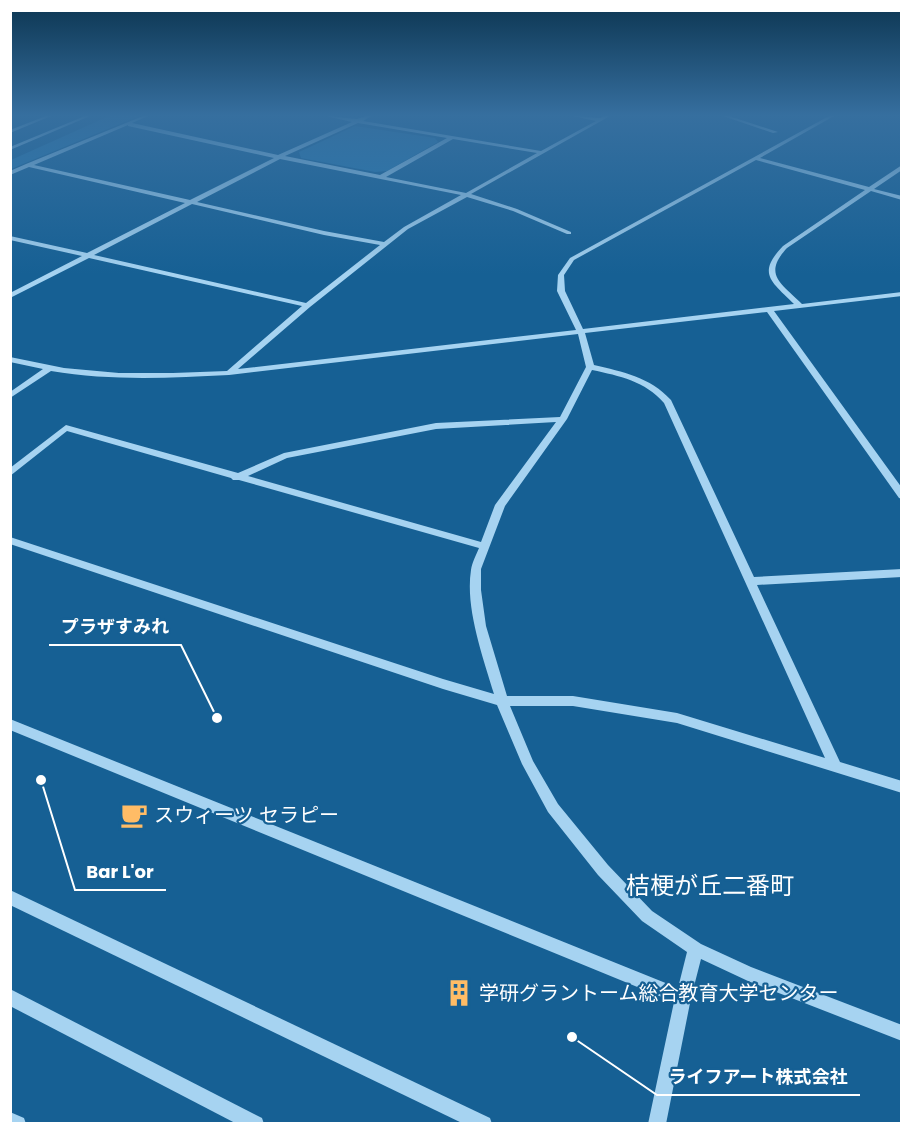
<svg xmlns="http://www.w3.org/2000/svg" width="912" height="1134" font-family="Poppins,'Noto Sans JP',sans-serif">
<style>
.green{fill:#267ab1}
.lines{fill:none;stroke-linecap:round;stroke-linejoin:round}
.minor{fill:#a6d3f1;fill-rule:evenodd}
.labels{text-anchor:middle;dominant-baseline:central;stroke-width:4.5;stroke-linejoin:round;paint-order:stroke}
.near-poi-label{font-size:20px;fill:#fff;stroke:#166094;text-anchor:start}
.near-quarter-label{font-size:24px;fill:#fff;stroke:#166094}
.leader{fill:none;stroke:#fff;stroke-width:2}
.callout-dot{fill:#fff;stroke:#166094;stroke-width:2}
.callout-label{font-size:18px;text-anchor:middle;font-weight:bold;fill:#fff;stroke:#166094;stroke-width:4.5;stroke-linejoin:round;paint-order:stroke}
</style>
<rect width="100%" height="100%" fill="#166094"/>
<!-- green -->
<g class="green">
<polygon points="109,116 139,116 11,169 11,160"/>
<polygon points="355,126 435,138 438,142 387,171 375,172 301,158 299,152"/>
</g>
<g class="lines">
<!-- minor -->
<g class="minor">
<polygon points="46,116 51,116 10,133 10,130"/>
<polygon points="85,116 90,116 10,150 10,147"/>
<path d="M143,116H148L132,123L278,155L352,122L326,116L357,119L366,116H371L363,121L541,151L596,121L573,116L600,118L605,116H610L471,194L517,209L571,232V234H567L513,211L467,197L408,229L310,307L238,369L576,330L557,291L558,275L570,258L829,116H834L760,158L869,187L902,165V170L874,189L902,196V200L871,191L787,248C762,275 782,284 802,304L902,292V296L774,311L902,488V499L899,498L767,312L585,333L594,365C623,372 650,377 671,400L754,577L902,569V577L757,585L840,762L902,781V793L677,723L573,706H510L533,761L558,804L608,865L652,911L701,944L751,967L902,1025V1041L748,981L701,959L691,998L666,1124H648L674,1002L10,730V719L678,988L687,952L642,921L598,875L548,812L522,764L497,705L443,689L10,544V537L443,679L494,694C483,657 465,608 471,570C472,563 476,555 479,548L239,480H233L231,478L67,431L10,476V468L66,425L238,473L284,453L436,423L560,417L586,367L578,334L229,375C169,378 110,381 51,371L10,398V392L43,369L10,362V357L64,368L119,373H173L227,371L302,306L89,258L10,298V293L82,256L10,240V236L87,253L185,203L29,167L10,175V171L26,164ZM358,123L447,138L380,175L285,156ZM128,125V126L274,158L190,200L34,165ZM453,139L537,153L466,193L386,177ZM280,159L461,195L404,227L384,242L324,231L197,202ZM756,160L865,190L783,246C756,274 772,282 794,304L583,329L565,291L564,275L574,260ZM192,204L324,235L380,245L306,303L94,255ZM592,370C620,376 645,381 664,403L825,758L677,713L573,696H507L486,626L481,590V569L505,506L567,419ZM556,422L495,505L481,542L248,476L287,458L436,429Z"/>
<polygon points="723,116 729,116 778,132 773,133"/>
<polygon points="10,890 490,1118 492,1124 464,1124 10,905"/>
<polygon points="10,989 262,1118 264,1124 237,1124 10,1006"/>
<polygon points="10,1112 24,1118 26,1124 10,1124"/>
</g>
</g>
<!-- sky -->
<linearGradient id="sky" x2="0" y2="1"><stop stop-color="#0c3551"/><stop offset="0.42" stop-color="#366f9f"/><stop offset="1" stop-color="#366f9f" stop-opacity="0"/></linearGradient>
<rect width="912" height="274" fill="url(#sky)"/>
<!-- icons -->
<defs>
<symbol id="cafe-bare" viewBox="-9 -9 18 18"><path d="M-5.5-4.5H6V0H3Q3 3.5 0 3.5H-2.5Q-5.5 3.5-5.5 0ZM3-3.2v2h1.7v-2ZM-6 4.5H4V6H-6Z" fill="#ffbc66" stroke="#166094" stroke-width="2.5" paint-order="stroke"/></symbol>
<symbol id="building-bare" viewBox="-9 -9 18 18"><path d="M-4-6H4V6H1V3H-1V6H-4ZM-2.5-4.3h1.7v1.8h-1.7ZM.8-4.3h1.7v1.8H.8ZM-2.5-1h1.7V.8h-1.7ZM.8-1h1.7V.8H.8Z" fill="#ffbc66" stroke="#166094" stroke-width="2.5" paint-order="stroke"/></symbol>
</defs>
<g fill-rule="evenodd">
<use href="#cafe-bare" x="115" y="796" width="38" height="38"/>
<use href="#building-bare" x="440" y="974" width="38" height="38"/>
</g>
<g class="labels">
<!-- near-poi labels -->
<g class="near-poi-label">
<text x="154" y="815">スウィーツ セラピー</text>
<text x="479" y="993">学研グラントーム総合教育大学センター</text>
</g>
<!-- near-quarter labels -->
<g class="near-quarter-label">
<text x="710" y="885">桔梗が丘二番町</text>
</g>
</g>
<!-- callouts -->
<path class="leader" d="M217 718L181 645H49M41 780L75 890H166M572 1037L657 1095H860"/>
<g class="callout-dot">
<circle cx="217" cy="718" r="6"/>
<circle cx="41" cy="780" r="6"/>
<circle cx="572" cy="1037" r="6"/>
</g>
<g class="callout-label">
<text x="115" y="633">プラザすみれ</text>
<text x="120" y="878">Bar L'or</text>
<text x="758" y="1083">ライフアート株式会社</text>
</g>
<!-- border -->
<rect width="912" height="1134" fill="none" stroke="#ffffff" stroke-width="24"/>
</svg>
